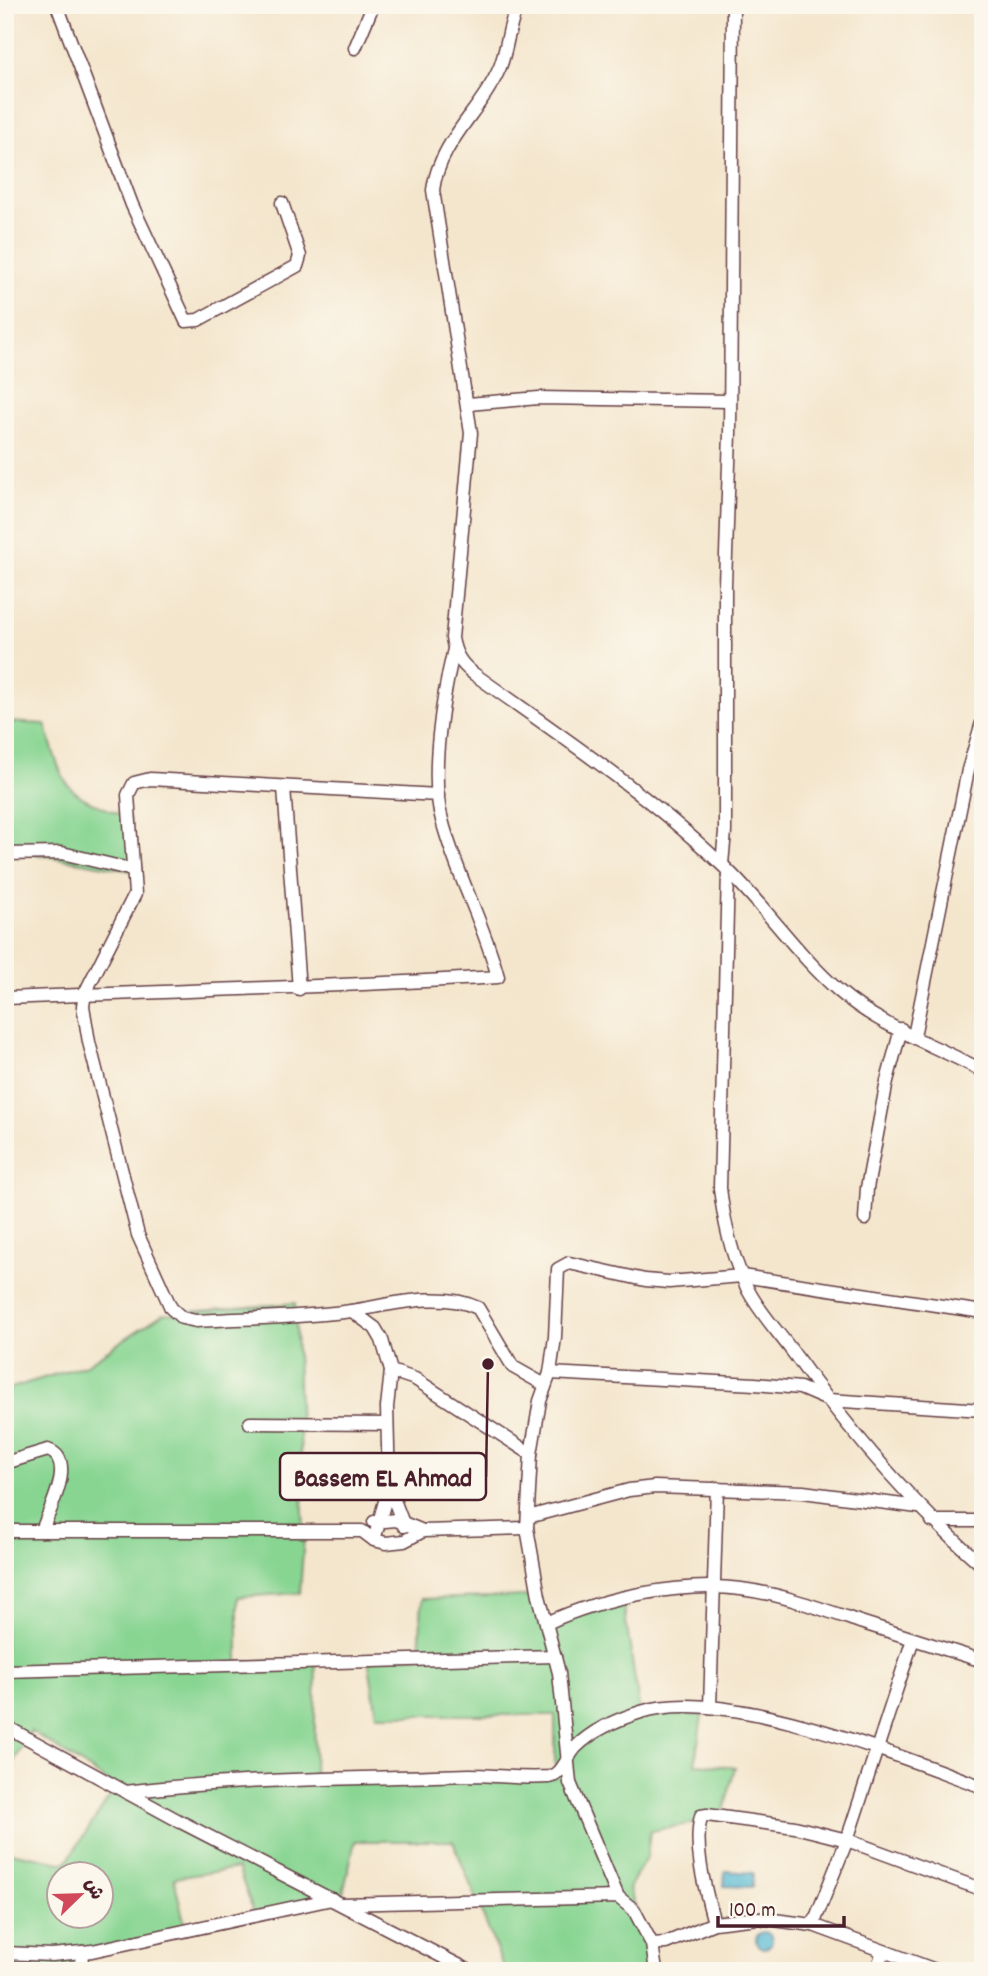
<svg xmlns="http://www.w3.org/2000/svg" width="988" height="1976" font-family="Dekko,'Playpen Sans Arabic',sans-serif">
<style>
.grass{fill:#88d592;stroke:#697a5e;stroke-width:2;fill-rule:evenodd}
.water{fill:url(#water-ripples);stroke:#4f6c7f;stroke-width:2}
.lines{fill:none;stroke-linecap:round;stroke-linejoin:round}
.minor-casing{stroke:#643d43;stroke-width:15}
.minor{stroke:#fff;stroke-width:12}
.leader{fill:none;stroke:#4a1f2b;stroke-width:2.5}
.callout-dot{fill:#4a1f2b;stroke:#fbf7ec;stroke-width:2.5}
.callout{fill:#fbf7ec;stroke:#4a1f2b;stroke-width:2.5}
.callout-label{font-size:26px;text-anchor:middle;font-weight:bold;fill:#4a1f2b}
</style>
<defs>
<pattern id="water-ripples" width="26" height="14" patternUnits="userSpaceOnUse" patternTransform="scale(1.75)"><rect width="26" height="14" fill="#54b9d3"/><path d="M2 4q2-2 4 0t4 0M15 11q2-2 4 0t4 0" fill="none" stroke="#4896ab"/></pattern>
</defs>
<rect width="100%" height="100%" fill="#fbf7ec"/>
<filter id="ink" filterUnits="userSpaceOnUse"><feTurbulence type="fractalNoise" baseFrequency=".0143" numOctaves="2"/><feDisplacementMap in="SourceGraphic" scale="14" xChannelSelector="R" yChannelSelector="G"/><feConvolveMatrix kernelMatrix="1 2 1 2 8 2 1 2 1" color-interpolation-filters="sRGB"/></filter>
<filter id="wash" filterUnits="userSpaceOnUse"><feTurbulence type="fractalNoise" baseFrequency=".00686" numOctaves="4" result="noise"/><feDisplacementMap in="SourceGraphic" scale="28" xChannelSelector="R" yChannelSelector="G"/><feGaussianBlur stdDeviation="1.57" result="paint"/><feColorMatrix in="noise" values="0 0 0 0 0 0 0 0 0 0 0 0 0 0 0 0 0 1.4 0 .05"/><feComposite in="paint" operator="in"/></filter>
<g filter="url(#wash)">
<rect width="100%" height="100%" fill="#f4e6cd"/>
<!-- grass -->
<g class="grass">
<path d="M5,722L45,724C66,793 62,791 129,818L139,872L5,849Z"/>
<path d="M295,1303L304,1536L300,1593L238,1597V1662L316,1660L314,1774L555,1778V1715H377L368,1658L419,1656L422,1599L531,1596L542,1625L623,1602L640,1712L702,1715L695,1764L735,1767L722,1818L650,1831L647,1856L629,1888L658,1971H505L453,1841H355L342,1898L254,1913L238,1868L174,1878L186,1930L75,1953L76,1971H5V1851L66,1863L116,1787L31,1731L5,1777V1390L85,1365L163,1314ZM60,1874H102V1916H60Z"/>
</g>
<!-- water -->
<g class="water">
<polygon points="725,1871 753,1873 752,1887 724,1886"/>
<circle cx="764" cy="1940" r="8"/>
</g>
</g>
<g filter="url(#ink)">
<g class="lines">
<defs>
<g id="minor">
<polyline points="57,5 132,205 186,321 198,320 297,266 300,256 282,203"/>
<path d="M518,5C508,25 508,47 500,67C482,110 439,142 433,190L471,433L452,638C455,655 461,664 474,674C558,734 644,791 719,862C762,901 794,952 839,991C879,1026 936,1046 983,1071"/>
<polyline points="355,48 373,5"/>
<polyline points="468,404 539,398 729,401"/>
<polyline points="284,788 299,989"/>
<path d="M438,795L150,779L134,783L128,795L135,894L85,993L83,1006L89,1042L138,1235L171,1308L182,1318L196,1321C247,1318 300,1318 351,1311C390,1305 441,1290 478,1308L513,1367L545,1385"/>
<polyline points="5,854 62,853 133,870"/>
<polyline points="722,864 725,832 725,585 730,433 733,5"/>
<path d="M728,872L720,1188C724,1223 732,1258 748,1290C760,1313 780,1334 795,1355C850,1432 912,1504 983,1566"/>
<path d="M5,998C169,991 334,987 498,977C484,923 456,874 442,820C429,774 443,695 454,649"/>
<polyline points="914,1036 968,770 983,719"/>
<polyline points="865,1219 867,1188 887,1081 901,1029"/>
<polyline points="352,1311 375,1328 382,1340 391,1371 387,1407 389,1487 374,1540"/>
<polyline points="391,1371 415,1379 531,1454"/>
<polyline points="550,1373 755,1384 800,1388 828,1400 983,1410"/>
<polyline points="250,1423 387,1424"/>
<path d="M5,1463L48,1450C78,1460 48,1511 42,1531"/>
<polyline points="389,1487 404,1526"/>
<polyline points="528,1517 629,1490 655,1487 803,1492 918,1507"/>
<polyline points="932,1521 983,1521"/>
<polyline points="374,1522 396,1520 423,1531"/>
<polyline points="5,1531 362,1531 374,1540 386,1543 404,1541 423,1531 527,1528"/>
<path d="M547,1623C600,1598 682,1581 741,1589C781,1594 822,1609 860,1622C901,1635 942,1648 983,1661"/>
<polyline points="5,1671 555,1656"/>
<polyline points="710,1707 717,1488"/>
<polyline points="5,1726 179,1821 470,1971"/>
<path d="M126,1792C239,1778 355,1779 469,1775C495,1775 522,1779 549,1777C563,1775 567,1756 576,1747C593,1730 618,1719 641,1712C726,1685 900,1757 983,1787"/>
<polyline points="618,1897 570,1783 559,1673 539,1596 527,1528 531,1454 540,1401 550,1373 555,1337 558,1269 569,1263 645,1280 669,1282 742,1276 983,1312"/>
<polyline points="341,1904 618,1897 634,1910 652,1944 666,1943 714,1923 758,1918 813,1925 938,1971"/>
<path d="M714,1923C706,1892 693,1849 701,1816L707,1815L795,1827L847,1840L983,1890"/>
<polyline points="813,1925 847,1840 913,1639"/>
<polyline points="652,1944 656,1971"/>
<polyline points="5,1953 52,1955 92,1951 332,1899"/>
<polyline points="81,1971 82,1952"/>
<polyline points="877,1971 882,1953"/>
</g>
</defs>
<!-- minor casing -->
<use href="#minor" class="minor-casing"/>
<!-- minor -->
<use href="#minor" class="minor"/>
</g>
</g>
<!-- callouts -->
<path class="leader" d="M488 1364L486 1477"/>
<circle class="callout-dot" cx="488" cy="1364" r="7"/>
<rect class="callout" x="280" y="1453" width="206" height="47" rx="7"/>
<g class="callout-label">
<text x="383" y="1486">Bassem EL Ahmad</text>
</g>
<!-- margin -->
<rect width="988" height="1976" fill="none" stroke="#fbf7ec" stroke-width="28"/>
<!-- north arrow -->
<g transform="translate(80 1895) rotate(67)"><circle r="33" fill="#fbf7ec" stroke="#b4a19f" stroke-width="2"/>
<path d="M0-5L12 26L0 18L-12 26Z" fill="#d1495b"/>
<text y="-10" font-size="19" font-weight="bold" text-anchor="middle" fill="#4a1f2b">ش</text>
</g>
<!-- scale -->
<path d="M718 1916v10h126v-10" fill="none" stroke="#4a1f2b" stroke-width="3.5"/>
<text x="729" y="1916" font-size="21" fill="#4a1f2b" stroke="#fbf7ec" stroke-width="5" paint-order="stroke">100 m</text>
</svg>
